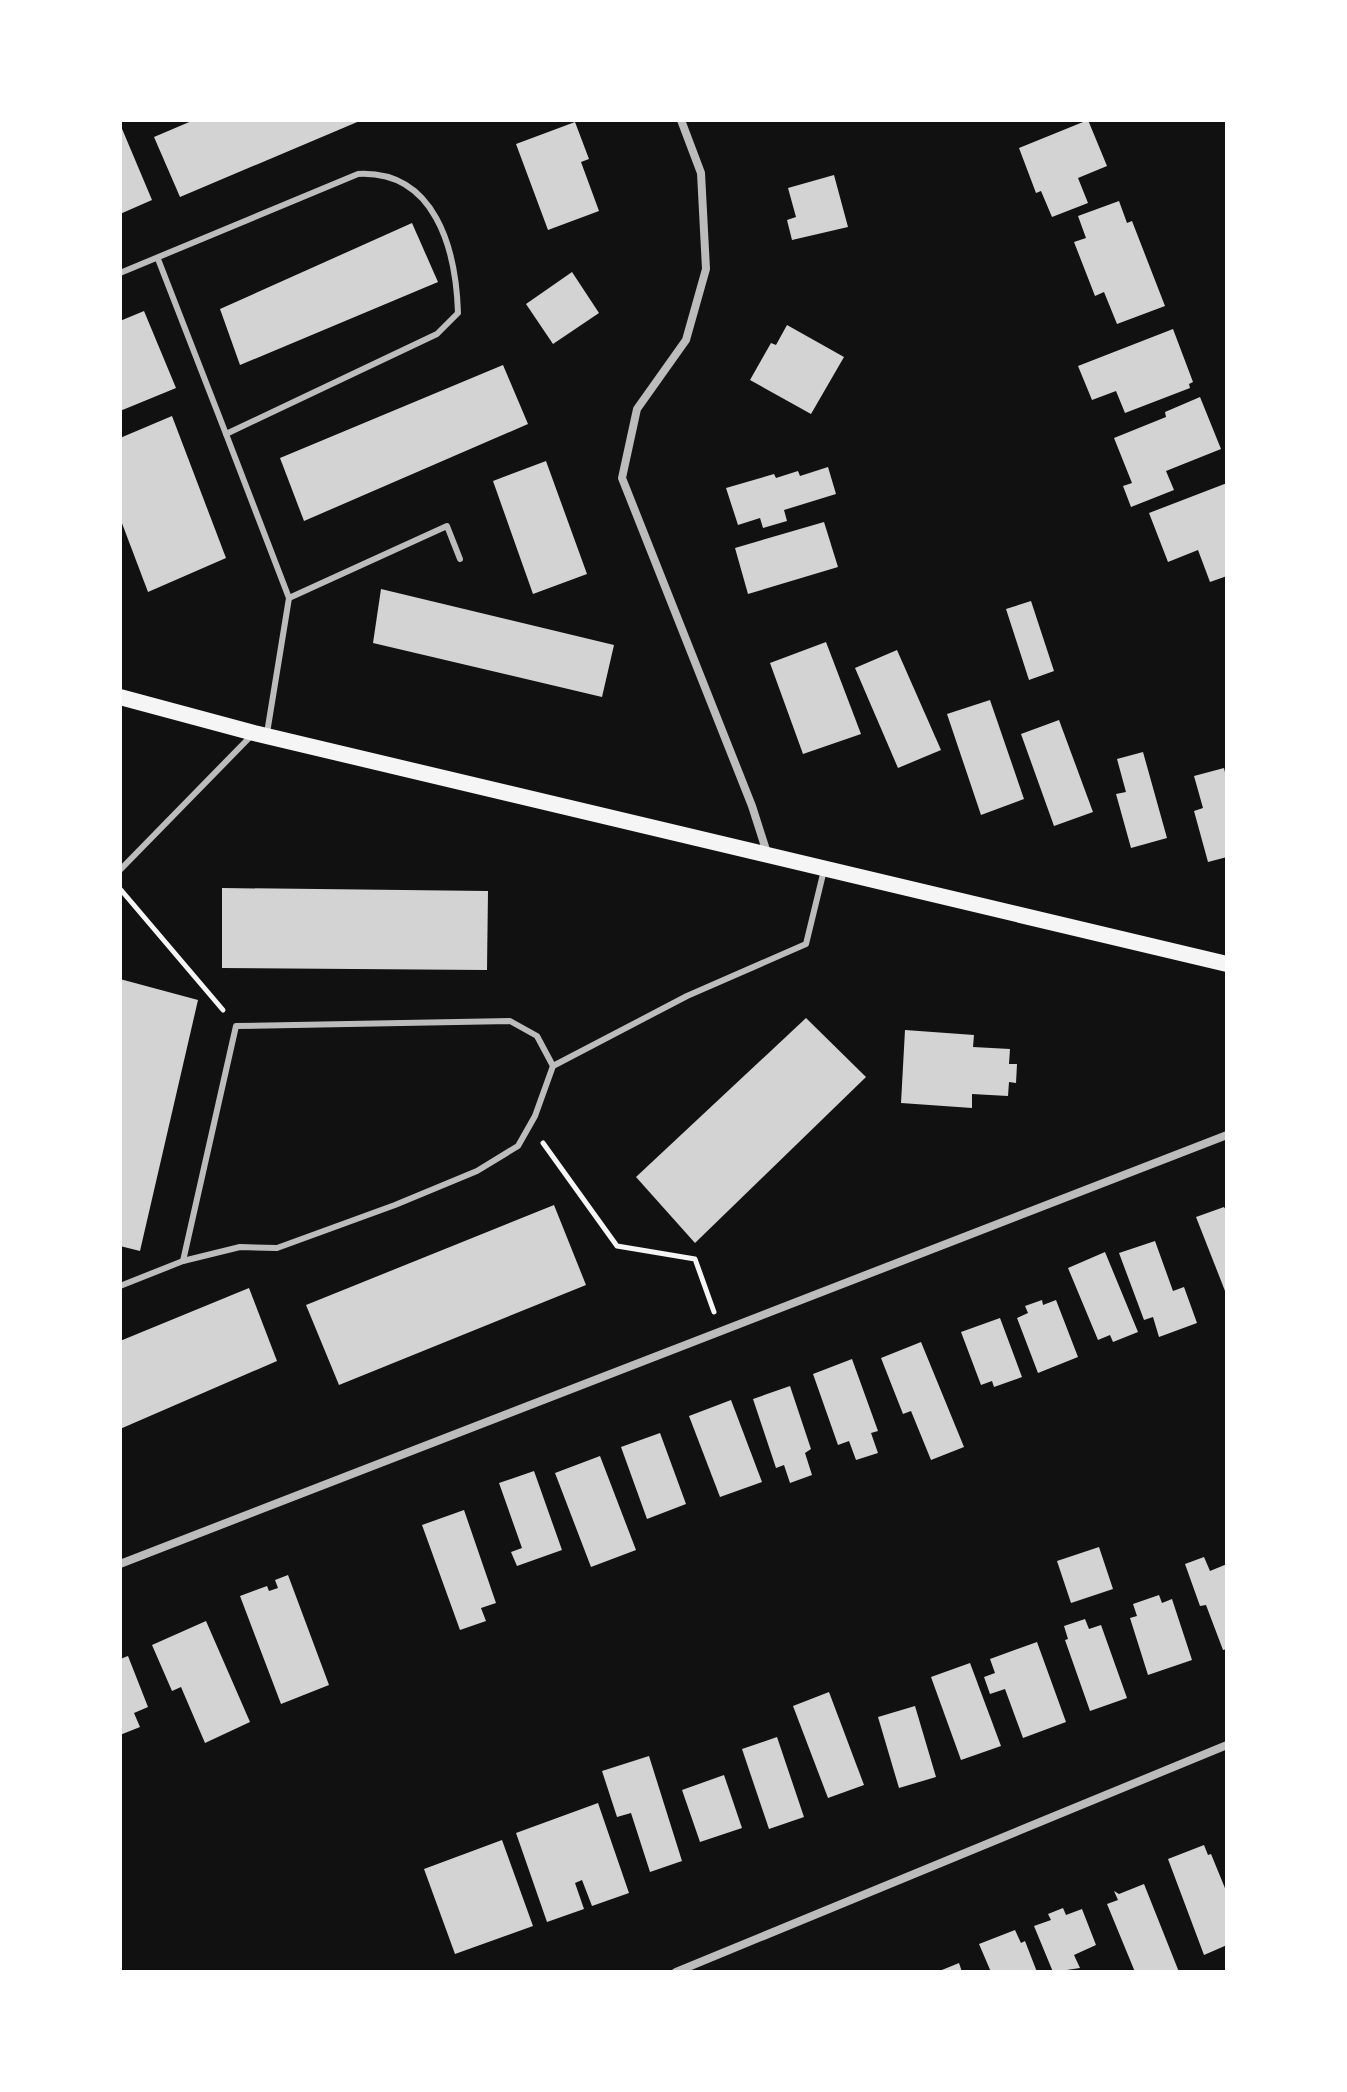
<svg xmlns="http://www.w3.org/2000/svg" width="1347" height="2092" font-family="Mulish,sans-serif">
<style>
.building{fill:#d3d3d3}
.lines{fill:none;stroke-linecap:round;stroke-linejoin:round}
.path{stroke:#f5f5f5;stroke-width:5}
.service{stroke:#bcbcbc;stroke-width:6}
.minor{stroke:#bcbcbc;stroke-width:8}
.secondary{stroke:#f5f5f5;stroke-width:16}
</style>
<rect width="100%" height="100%" fill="#111"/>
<!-- building -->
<g class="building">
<polygon points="194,120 362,120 180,197 154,137"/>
<polygon points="1088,120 1107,166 1078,178 1088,203 1052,217 1041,191 1036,193 1019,148"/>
<polygon points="575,122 589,159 581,162 599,211 548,230 516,144"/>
<polygon points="120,124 152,200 120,214"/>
<polygon points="834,175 848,227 792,240 787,220 796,217 788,188"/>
<polygon points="1119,201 1127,223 1132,221 1165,306 1117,324 1104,292 1095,296 1074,242 1086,238 1078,216"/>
<polygon points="412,223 438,282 240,365 220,309"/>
<polygon points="572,272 599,313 553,344 526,304"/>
<polygon points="144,311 176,388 120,411 120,321"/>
<polygon points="787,325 844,357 811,414 750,380 771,343 776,345"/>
<polygon points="1173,329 1193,382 1189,384 1190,388 1125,413 1116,391 1092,400 1078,366"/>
<polygon points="503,365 528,424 304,521 280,458"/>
<polygon points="1200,397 1221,449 1166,471 1174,490 1131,507 1123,486 1132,483 1114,438 1166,417 1165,412"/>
<polygon points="172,416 226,558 148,592 120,518 120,438"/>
<polygon points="546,461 587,574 533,594 493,481"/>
<polygon points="828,467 836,494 784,510 787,521 763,528 760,518 738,525 726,488 774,474 776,478 798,471 800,476"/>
<polygon points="1227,483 1227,576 1210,582 1198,550 1168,562 1149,513"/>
<polygon points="824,522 838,567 748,594 735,548"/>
<polygon points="381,589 614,645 602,697 373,643"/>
<polygon points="1031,601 1054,671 1029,680 1006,609"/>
<polygon points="826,642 861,734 803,754 770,663"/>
<polygon points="897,650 941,750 898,768 855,668"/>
<polygon points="990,700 1024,799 981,815 947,714"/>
<polygon points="1059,720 1093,812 1054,826 1021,734"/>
<polygon points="1143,752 1167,838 1131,848 1116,794 1126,792 1117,759"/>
<polygon points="1224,768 1227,781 1227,857 1208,862 1194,811 1203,808 1194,776"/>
<polygon points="222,888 488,891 487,970 222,968"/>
<polygon points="120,979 198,1000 140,1251 120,1246"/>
<polygon points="806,1018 866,1077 695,1243 636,1177"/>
<polygon points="905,1030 974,1035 973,1047 1010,1049 1009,1064 1017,1064 1016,1083 1009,1082 1008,1096 972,1094 972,1108 901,1103"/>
<polygon points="554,1205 586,1285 339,1385 306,1305"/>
<polygon points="1224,1207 1227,1212 1227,1296 1196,1217"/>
<polygon points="1155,1241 1173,1291 1184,1287 1197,1323 1159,1337 1153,1317 1144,1320 1119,1253"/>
<polygon points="1105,1252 1138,1332 1113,1342 1110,1335 1098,1340 1068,1268"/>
<polygon points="249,1288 277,1361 120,1429 120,1341"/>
<polygon points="1042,1300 1043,1305 1056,1300 1078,1357 1038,1373 1017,1318 1028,1313 1025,1306"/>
<polygon points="1000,1318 1022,1377 994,1387 992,1381 981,1385 961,1332"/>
<polygon points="921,1342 964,1447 931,1460 911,1411 903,1414 881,1358"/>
<polygon points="852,1359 878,1431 871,1433 878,1453 856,1460 849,1441 838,1445 813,1374"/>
<polygon points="790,1386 811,1449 805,1453 812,1475 790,1483 784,1465 776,1468 753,1399"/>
<polygon points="731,1400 762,1482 720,1497 689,1416"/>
<polygon points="660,1433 686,1504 647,1519 621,1447"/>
<polygon points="600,1456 636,1550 591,1567 555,1473"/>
<polygon points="534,1471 562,1550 517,1566 511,1552 522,1548 499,1483"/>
<polygon points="464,1510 496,1603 481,1608 486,1621 460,1630 422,1525"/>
<polygon points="1099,1547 1113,1589 1071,1603 1057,1561"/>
<polygon points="1204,1557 1210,1571 1227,1564 1227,1649 1223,1650 1206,1605 1200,1606 1185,1564"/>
<polygon points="288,1575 329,1685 281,1704 240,1596 267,1586 269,1591 278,1588 275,1580"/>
<polygon points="1159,1595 1162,1603 1172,1599 1192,1660 1148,1675 1130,1618 1137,1616 1133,1604"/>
<polygon points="1085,1619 1089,1629 1101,1625 1127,1698 1090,1711 1065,1640 1068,1639 1064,1626"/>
<polygon points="206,1621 250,1722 205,1743 181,1687 172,1691 152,1645"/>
<polygon points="1037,1642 1066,1722 1023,1738 1005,1689 990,1694 984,1677 995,1673 990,1659"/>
<polygon points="128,1656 148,1707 134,1713 140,1727 120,1735 120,1659"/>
<polygon points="970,1663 1001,1746 961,1760 931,1677"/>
<polygon points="829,1692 864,1785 828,1798 793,1706"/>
<polygon points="915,1706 936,1777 899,1788 878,1717"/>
<polygon points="777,1737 804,1817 769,1829 742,1749"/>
<polygon points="649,1756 682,1861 650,1872 631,1813 617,1817 602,1771"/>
<polygon points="724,1775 742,1828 700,1842 682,1790"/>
<polygon points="598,1803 629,1893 592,1906 582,1880 575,1883 584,1909 547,1922 516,1833"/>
<polygon points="502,1840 533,1926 455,1954 424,1869"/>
<polygon points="1204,1845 1208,1855 1211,1854 1227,1893 1227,1945 1204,1955 1168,1859"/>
<polygon points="1144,1884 1179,1972 1135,1972 1107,1904 1118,1900 1114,1891 1119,1894"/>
<polygon points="1063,1908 1066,1915 1082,1909 1096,1945 1074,1955 1080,1968 1053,1972 1034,1926 1051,1920 1048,1914"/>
<polygon points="1015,1930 1021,1943 1025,1941 1037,1972 991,1972 979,1944"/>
<polygon points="959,1963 962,1972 937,1972"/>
</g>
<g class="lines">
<!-- path -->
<g class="path">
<polyline points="121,890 223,1010"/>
<polyline points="543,1143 617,1246 695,1259 714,1312"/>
</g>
<!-- service -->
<g class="service">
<path d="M120,273L358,174C435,170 456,249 458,313L437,334L226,434L158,259"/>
<polyline points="226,434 289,598 267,733"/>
<polyline points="289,598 447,526 460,559"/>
<polyline points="120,870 252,735"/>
<polyline points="183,1261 236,1026 510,1021 537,1036 553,1066"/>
<polyline points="120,1286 183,1261 240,1247 277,1248 395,1205 477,1171 518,1146 535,1116 553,1066 687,996 806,944 824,870"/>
</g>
<!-- minor -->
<g class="minor">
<polyline points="681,120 701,173 706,269 686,340 637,409 622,478 752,806 768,856"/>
<polyline points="120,1564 1227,1135"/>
<polyline points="676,1972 1227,1745"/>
</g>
<!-- secondary -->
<polyline class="secondary" points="120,697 254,733 1227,964"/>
</g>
<!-- border -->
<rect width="1347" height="2092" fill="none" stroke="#ffffff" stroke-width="244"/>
</svg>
